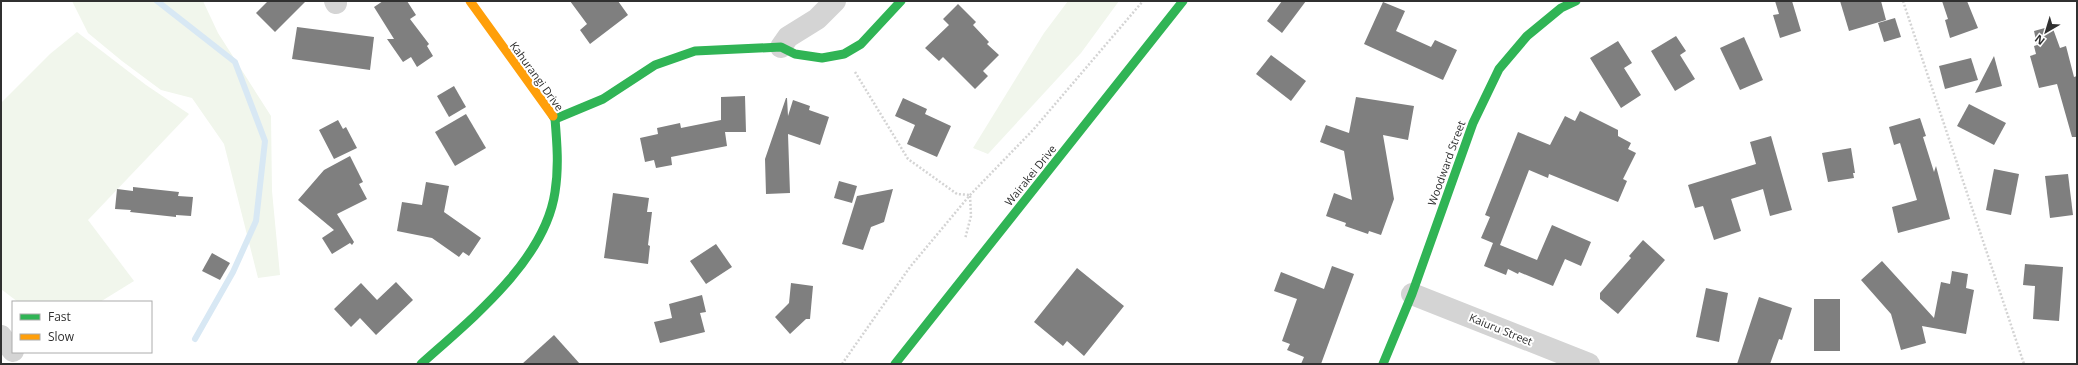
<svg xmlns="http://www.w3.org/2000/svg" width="2078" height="365" font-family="'Open Sans',sans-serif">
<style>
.green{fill:#f1f6ec}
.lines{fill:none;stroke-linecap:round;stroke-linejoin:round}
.stream{stroke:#d8e8f4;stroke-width:6}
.building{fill:#7f7f7f}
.path{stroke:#d4d4d4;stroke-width:2.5;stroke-dasharray:2 2;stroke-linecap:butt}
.street{stroke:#d4d4d4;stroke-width:22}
.fast{stroke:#30b455;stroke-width:9}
.slow{stroke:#ff9f0a;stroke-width:9}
.labels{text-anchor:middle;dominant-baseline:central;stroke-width:4;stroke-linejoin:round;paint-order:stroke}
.street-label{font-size:11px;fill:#303030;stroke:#fff}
</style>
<rect width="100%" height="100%" fill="#fff"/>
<!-- green -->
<g class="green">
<polygon points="72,1 203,1 218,33 271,116 272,191 280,275 258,278 224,144 192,98 161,90 122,61 88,33"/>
<polygon points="1068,1 1119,1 1081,53 988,154 973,148 1044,33"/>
<polygon points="77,32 146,85 189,114 88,220 134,281 100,302 18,302 1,289 1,103 50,54"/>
</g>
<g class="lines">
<!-- stream -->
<polyline class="stream" points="157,1 235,62 265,141 256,221 233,272 195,339"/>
</g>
<!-- building -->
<g class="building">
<polygon points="268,1 306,1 275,32 256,13"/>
<polygon points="383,1 407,1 416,15 410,19 429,44 427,46 433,56 417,67 411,57 403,62 387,39 394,39 374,7"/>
<polygon points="570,1 618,1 628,15 590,44 580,30 587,24"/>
<polygon points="1282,1 1306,1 1282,33 1267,21"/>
<polygon points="1775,1 1792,1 1801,31 1780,38 1773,15 1779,14"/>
<polygon points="1840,1 1881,1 1886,20 1849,31"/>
<polygon points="1942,1 1967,1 1978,28 1950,38 1945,20 1948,19"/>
<polygon points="1383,2 1405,11 1396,31 1431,47 1435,40 1457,50 1443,80 1364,44"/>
<polygon points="958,4 976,22 973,25 989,42 987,44 999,55 983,71 988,76 975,89 943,57 939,61 925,48 949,25 943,19"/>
<polygon points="1895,18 1901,37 1884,42 1878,23"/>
<polygon points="2052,26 2060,48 2066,46 2074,77 2077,76 2077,137 2072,137 2057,84 2039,88 2030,56 2036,54 2034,46 2037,45 2034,31"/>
<polygon points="297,27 374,37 370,70 292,59"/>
<polygon points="1676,36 1686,51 1680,55 1695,79 1675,91 1651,51"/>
<polygon points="1744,37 1763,80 1740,90 1720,48"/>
<polygon points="1618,41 1632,63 1624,68 1641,95 1621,108 1590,58"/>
<polygon points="1271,55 1306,81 1291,101 1256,74"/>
<polygon points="1994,56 2002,86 1975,93"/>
<polygon points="1971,58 1978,80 1945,89 1939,66"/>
<polygon points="454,86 466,107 449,117 437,96"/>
<polygon points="745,96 746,132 725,132 727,146 671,157 672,165 656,168 654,160 645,162 640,138 658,134 657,128 680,123 681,128 721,120 721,97"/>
<polygon points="1356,97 1414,106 1408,140 1383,135 1394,199 1381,235 1369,231 1368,234 1345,226 1346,223 1326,216 1334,193 1352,200 1344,151 1320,142 1326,125 1349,133"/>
<polygon points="786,98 787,98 788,116 793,100 810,106 809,110 829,117 820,145 788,134 790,193 766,194 765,159"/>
<polygon points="903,98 927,109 925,114 951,126 937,157 907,144 915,125 895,116"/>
<polygon points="1969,104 2006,123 1994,145 1957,126"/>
<polygon points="1580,111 1618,130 1618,136 1631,143 1628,149 1636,153 1623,179 1627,181 1618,202 1549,174 1548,178 1529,170 1500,245 1537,260 1552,225 1591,242 1581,266 1565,259 1553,286 1519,272 1518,274 1508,269 1506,275 1484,266 1493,243 1481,238 1490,217 1485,215 1518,132 1550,145 1565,116 1575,121"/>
<polygon points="466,114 486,148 455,166 435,132"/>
<polygon points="1920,118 1926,136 1923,137 1934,172 1936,166 1950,219 1898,233 1892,207 1917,200 1900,143 1894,145 1889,127"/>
<polygon points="338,120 343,129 346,127 357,148 334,159 319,130"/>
<polygon points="1771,136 1792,210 1770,216 1763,189 1731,199 1741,231 1714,240 1703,206 1695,208 1688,185 1756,164 1750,142"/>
<polygon points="1851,148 1855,173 1853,173 1854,178 1828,182 1822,153"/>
<polygon points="350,156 363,182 359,184 367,199 337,214 354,242 352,245 350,243 332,254 322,238 334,230 298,200 324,170"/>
<polygon points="1994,169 2019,174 2011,215 1986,210"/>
<polygon points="2068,174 2073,215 2050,218 2045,176"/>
<polygon points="839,181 857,186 852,203 834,198"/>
<polygon points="426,182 449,186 444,212 481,238 469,256 463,252 459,257 432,238 397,231 402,202 422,205"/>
<polygon points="133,187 179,192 178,196 193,197 191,216 176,215 176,217 130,212 131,210 115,209 117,189 133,191"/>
<polygon points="893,189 884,222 871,227 863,250 842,244 857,196"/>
<polygon points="613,193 649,198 647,212 652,212 648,245 650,246 648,264 604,258"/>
<polygon points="1643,240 1665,260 1618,314 1600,299 1600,293 1631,258 1629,256"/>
<polygon points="716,244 732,267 706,284 690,261"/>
<polygon points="212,253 230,263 220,280 202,271"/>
<polygon points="1882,261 1934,318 1941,282 1950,284 1952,271 1968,274 1966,288 1974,290 1966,334 1922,326 1926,343 1901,350 1891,314 1861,280"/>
<polygon points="2025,264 2063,267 2059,321 2033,319 2035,286 2023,285"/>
<polygon points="1332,266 1354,274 1321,364 1301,364 1304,357 1287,350 1290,344 1282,341 1297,299 1274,291 1281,272 1324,289"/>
<polygon points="1077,268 1124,306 1084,356 1067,341 1063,346 1034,322"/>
<polygon points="396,282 413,300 376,335 360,318 351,327 334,309 361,283 377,300"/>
<polygon points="791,283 813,286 810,319 806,319 790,334 775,317 789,303"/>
<polygon points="1706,288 1728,293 1719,342 1696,337"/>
<polygon points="702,295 706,312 700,313 705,332 660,343 654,322 672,318 669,304"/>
<polygon points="1759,297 1792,308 1782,340 1779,339 1770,364 1737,364"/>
<rect x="1814" y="299" width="26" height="52"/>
<polygon points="554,335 580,364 522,364"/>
</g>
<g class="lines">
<!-- path -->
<g class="path">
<polyline points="1903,1 2024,364"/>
<polyline points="855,72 908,159 957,194 970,195 971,216 965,239"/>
<polyline points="842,364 910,267 970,195 1033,130 1143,1"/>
</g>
<!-- street -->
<g class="street">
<polyline points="335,1 336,3"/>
<polyline points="781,47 788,37 817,19 835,1"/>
<polyline points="1412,294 1589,364"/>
<polyline points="1,336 13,351"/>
</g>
<!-- fast -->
<g class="fast">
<polyline points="555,119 603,99 655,65 695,51 781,47 795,54 822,58 844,54 861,44 901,1"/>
<path d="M421,364C470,320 545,261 555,192C559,167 557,143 555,119L553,116"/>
<polyline points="895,364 1183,1"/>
<polyline points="1383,364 1412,294 1473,123 1499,69 1527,36 1561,8 1576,1"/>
</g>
<!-- slow -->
<polyline class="slow" points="470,1 553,116"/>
</g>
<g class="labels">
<!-- street labels -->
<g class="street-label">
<text transform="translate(537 76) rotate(54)">Kahurangi Drive</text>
<text transform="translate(1446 163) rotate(-70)">Woodward Street</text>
<text transform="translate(1030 175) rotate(-51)">Wairakei Drive</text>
<text transform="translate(1501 329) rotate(22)">Kaiuru Street</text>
</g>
</g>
<!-- border -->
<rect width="2078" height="365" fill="none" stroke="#303030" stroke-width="4"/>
<!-- legend -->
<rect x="12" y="301" width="140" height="52" fill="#ffffff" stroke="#acacac"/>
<rect x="20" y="314" width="20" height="6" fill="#30b455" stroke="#acacac"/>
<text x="48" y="321" font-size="12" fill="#303030">Fast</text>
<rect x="20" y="334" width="20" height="6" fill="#ff9f0a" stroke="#acacac"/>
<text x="48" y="341" font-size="12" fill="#303030">Slow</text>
<!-- north arrow -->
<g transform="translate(2046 32) rotate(218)" stroke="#ffffff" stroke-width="3" paint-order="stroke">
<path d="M0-3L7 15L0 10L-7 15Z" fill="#303030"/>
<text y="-6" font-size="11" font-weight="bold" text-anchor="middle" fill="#303030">N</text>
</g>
</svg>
